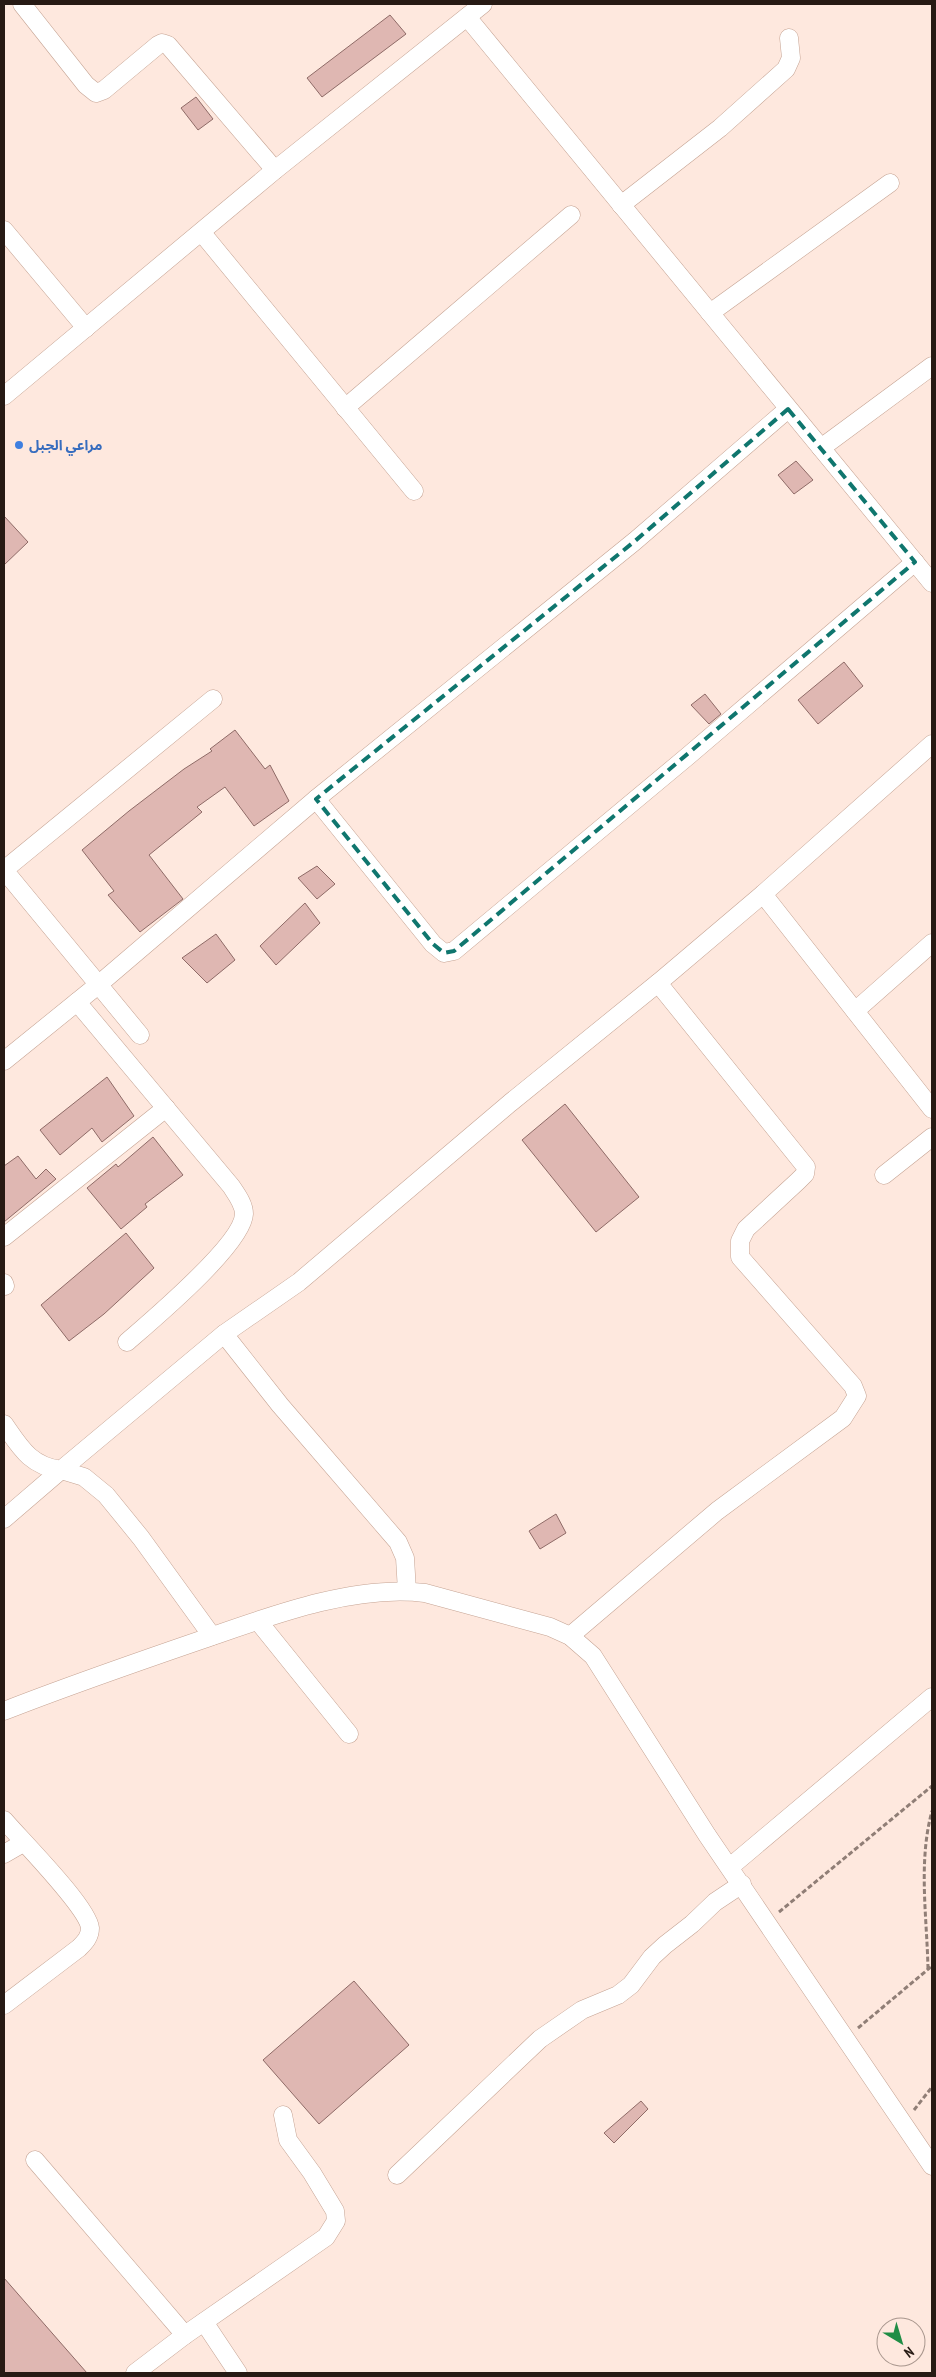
<svg xmlns="http://www.w3.org/2000/svg" width="936" height="2377" font-family="'PT Sans Narrow','Noto Sans Arabic',sans-serif">
<style>
.building{fill:#dfb7b2;stroke:#8f6b67}
.lines{fill:none;stroke-linecap:round;stroke-linejoin:round}
.minor-casing{stroke:#c5a393;stroke-width:19}
.path{stroke:#907e76;stroke-width:3;stroke-dasharray:5 2.5;stroke-linecap:butt}
.minor{stroke:#fff;stroke-width:18}
.marked{fill:none;stroke:#0f766e;stroke-width:4;stroke-dasharray:10 6;stroke-linejoin:round}
.shop-dot{fill:#3f7fe0;stroke:#fee8de;stroke-width:2}
.labels{text-anchor:middle;dominant-baseline:central;stroke-width:4.5;stroke-linejoin:round;paint-order:stroke}
.shop-label{font-size:14px;font-weight:bold;fill:#366cbe;stroke:#fee8de;text-anchor:start}
</style>
<rect width="100%" height="100%" fill="#fee8de"/>
<!-- building -->
<g class="building">
<polygon points="390,15 406,34 322,97 307,78"/>
<polygon points="196,97 213,119 198,130 181,108"/>
<polygon points="796,461 813,480 794,494 778,475"/>
<polygon points="4,516 28,542 4,565"/>
<polygon points="844,662 863,686 818,724 798,700"/>
<polygon points="705,694 721,714 709,724 691,705"/>
<polygon points="235,730 265,769 270,765 289,801 254,826 225,787 197,807 202,812 149,855 183,899 140,932 108,895 114,891 82,850 129,811 184,769 212,751 210,749"/>
<polygon points="317,866 335,884 317,899 298,878"/>
<polygon points="305,903 320,923 276,965 260,946"/>
<polygon points="216,934 235,960 207,983 182,958"/>
<polygon points="107,1077 134,1116 102,1142 92,1128 60,1155 40,1130"/>
<polygon points="565,1104 639,1197 596,1232 522,1140"/>
<polygon points="153,1137 183,1175 145,1204 147,1207 121,1229 87,1188 116,1164 118,1167"/>
<polygon points="18,1156 36,1179 46,1169 56,1179 4,1222 4,1166"/>
<polygon points="126,1233 154,1268 104,1314 69,1341 41,1305"/>
<polygon points="556,1514 566,1533 540,1549 529,1531"/>
<polygon points="354,1981 409,2045 319,2124 263,2060"/>
<polygon points="641,2101 648,2109 614,2143 604,2133"/>
<polygon points="4,2278 87,2373 4,2373"/>
</g>
<g class="lines">
<defs>
<g id="minor">
<polyline points="22,4 86,85 96,93 104,90 158,45 162,43 168,45 275,170"/>
<polyline points="467,17 932,583"/>
<polyline points="621,205 720,128 786,69 791,58 789,38"/>
<polyline points="4,230 86,328"/>
<polyline points="202,233 414,491"/>
<polyline points="710,313 890,183"/>
<polyline points="4,396 275,170 483,4"/>
<polyline points="345,408 571,215"/>
<polyline points="821,448 932,366"/>
<polyline points="316,799 433,944 444,953 454,951 688,756 915,562"/>
<polyline points="763,894 932,1109"/>
<path d="M77,1002L231,1186C237,1195 244,1204 244,1214C243,1244 151,1321 127,1342"/>
<polyline points="855,1011 932,943"/>
<polyline points="140,1035 4,870 213,699"/>
<polyline points="4,1061 98,985 316,799 635,541 788,409"/>
<polyline points="884,1175 932,1137"/>
<polyline points="4,1237 166,1108"/>
<polyline points="4,1283 5,1286"/>
<polyline points="224,1334 280,1405 398,1542 405,1558 407,1591"/>
<path d="M4,1424C20,1447 30,1466 61,1470L224,1334L299,1282L510,1103L658,983"/>
<polyline points="4,1519 61,1470 84,1477 106,1495 141,1538 212,1636"/>
<polyline points="258,1621 349,1734"/>
<polyline points="570,1636 717,1511 843,1418 857,1396 853,1386 740,1257 740,1241 746,1229 798,1181 805,1174 806,1167 658,983 763,894 932,744"/>
<path d="M4,1711C70,1685 137,1662 204,1639C270,1616 355,1584 425,1593L550,1627L570,1636L593,1656L707,1835L932,2166"/>
<path d="M4,1820C21,1840 88,1907 90,1928C90,1937 85,1942 79,1948L4,2005"/>
<polyline points="4,1854 23,1843"/>
<polyline points="730,1867 932,1697"/>
<polyline points="35,2160 185,2335"/>
<polyline points="397,2175 540,2039 582,2010 618,1995 631,1985 652,1957 665,1945 692,1924 715,1902 742,1884"/>
<polyline points="204,2322 238,2373"/>
<polyline points="135,2373 185,2335 326,2237 336,2221 335,2211 312,2173 288,2140 283,2115"/>
</g>
</defs>
<!-- minor casing -->
<use href="#minor" class="minor-casing"/>
<!-- path -->
<g class="path">
<polyline points="779,1912 932,1786"/>
<path d="M928,1969C927,1917 918,1862 932,1811"/>
<polyline points="858,2028 932,1966"/>
<polyline points="914,2110 932,2087"/>
</g>
<!-- minor -->
<use href="#minor" class="minor"/>
</g>
<!-- marked area -->
<path class="marked" d="M788,409L915,562L454,951L444,953L433,944L316,799L635,541Z"/>
<!-- markers -->
<circle class="shop-dot" cx="19" cy="445" r="5"/>
<g class="labels">
<!-- shop labels -->
<g class="shop-label">
<text x="29" y="445">مراعي الجبل</text>
</g>
</g>
<!-- border -->
<rect width="936" height="2377" fill="none" stroke="#271a14" stroke-width="10"/>
<!-- north arrow -->
<g transform="translate(901 2342) rotate(142)"><circle r="24" fill="#fee8de" stroke="#a8968d"/>
<path d="M0-4L9 19L0 12L-9 19Z" fill="#208d45"/>
<text y="-8" font-size="14" font-weight="bold" text-anchor="middle" fill="#271a14">N</text>
</g>
</svg>
